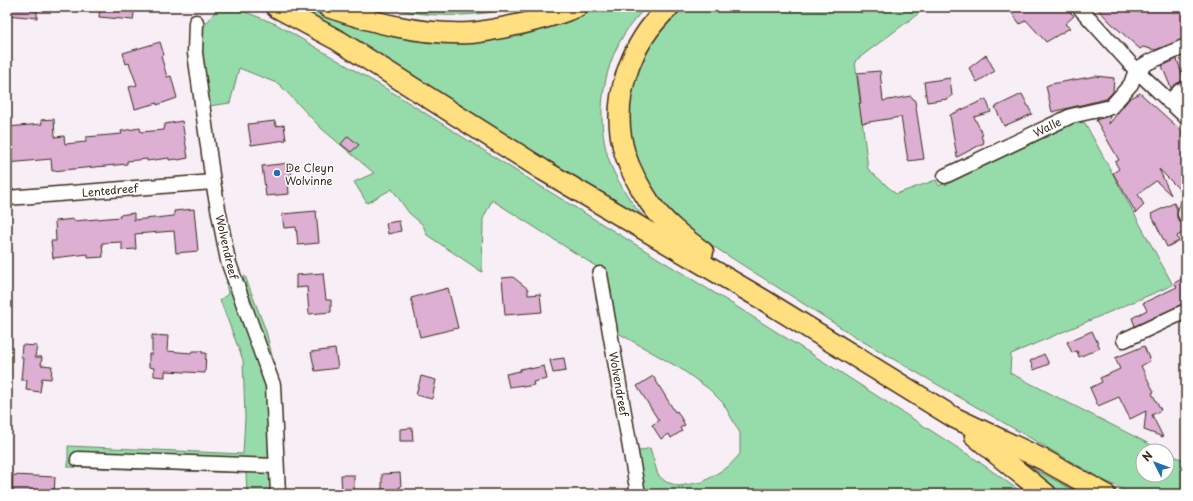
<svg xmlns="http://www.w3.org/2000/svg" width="1193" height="501" font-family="'Playpen Sans',sans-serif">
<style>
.green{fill:#96dcaa;stroke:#688364}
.building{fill:#ddafd3;stroke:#3b2a1e}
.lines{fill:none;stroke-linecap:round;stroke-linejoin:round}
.minor-casing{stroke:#3b2a1e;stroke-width:17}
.highway-casing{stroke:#3b2a1e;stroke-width:23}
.minor{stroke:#fff;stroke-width:14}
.highway{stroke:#ffdf80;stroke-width:20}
.poi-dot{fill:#1f6fb2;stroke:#fff;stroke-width:1.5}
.labels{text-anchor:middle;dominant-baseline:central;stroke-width:3;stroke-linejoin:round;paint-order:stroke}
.street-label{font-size:11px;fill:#3b2a1e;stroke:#fff}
.poi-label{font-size:11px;fill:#3b2a1e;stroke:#fff;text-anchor:start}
</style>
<rect width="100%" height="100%" fill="#f8eff6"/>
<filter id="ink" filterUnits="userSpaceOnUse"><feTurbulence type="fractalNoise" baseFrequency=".025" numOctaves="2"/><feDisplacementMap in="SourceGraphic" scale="8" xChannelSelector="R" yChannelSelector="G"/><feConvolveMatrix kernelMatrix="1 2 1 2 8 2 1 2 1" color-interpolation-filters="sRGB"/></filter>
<g filter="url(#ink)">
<!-- green -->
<g class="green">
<polygon points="222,7 233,7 276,24 395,94 524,176 734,305 843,374 975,459 1024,494 642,494 636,452 650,448 658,475 666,482 679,486 703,482 729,466 740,454 740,433 723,403 709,389 681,369 613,330 605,272 492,200 483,219 482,272 427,235 423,225 409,213 392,189 367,203 354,182 374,173 322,129 279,84 239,68 230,103 209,106 202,52 202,29 217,9"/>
<path d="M292,7H313L369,28L568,19L599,7H646C638,16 629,25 623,36C602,71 596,118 608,157C612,171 621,186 629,198C637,211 649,222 659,233Z"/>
<path d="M387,7H519C475,17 431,19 387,7Z"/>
<polygon points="681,7 927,7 855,61 868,169 896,194 936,180 939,186 1054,129 1076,122 1085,123 1173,285 1011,354 1010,373 1163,451 1143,451 1143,475 1167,475 1167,453 1186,461 1186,494 1133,494 1103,480 862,341 708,243 673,216 654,194 641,172 633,150 629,130 629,103 641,57 675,11"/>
<polygon points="245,276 266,331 278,380 283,494 247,494 246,473 68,467 68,446 243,454 245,417 243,360 220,300 228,294 226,282"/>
<polygon points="11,307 7,355 7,308"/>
<polygon points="1030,467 1081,494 1059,494 1029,469"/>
</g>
<!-- building -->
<g class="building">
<polygon points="7,7 37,7 37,18 7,15"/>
<polygon points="100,7 135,7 133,20 99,17"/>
<polygon points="1018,7 1065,7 1074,16 1065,24 1070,28 1046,42 1026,20 1020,24 1011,12"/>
<polygon points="1096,7 1186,7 1186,38 1155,50 1143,47 1140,49 1111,23"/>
<polygon points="160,42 164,55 161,56 167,77 171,76 177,98 157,105 157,103 135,109 129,87 137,85 129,63 126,64 123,53"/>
<polygon points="986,55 995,71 977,82 969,68"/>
<polygon points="1177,59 1184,80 1176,84 1171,88 1162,66"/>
<polygon points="880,71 883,101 911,96 915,101 924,159 908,161 901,117 862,123 859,103 861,103 857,73"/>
<polygon points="1096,76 1114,78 1113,92 1106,99 1052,112 1046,86 1051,84"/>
<polygon points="950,78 952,96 948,99 927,102 924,82"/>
<polygon points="1140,93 1186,135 1186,196 1159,169 1171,195 1156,181 1138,194 1144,205 1136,213 1113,173 1119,169 1115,162 1119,160 1096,120 1110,116 1109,124 1129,99"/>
<polygon points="1022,94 1032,114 1004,126 995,107"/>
<polygon points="986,99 991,112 974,117 983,135 981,136 984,143 957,157 950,115"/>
<polygon points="54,119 55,137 64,136 65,144 86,142 86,137 122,134 121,131 140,128 141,132 164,130 165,124 182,121 188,158 178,160 177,159 169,160 169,158 147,161 147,159 127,161 127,164 52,171 51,159 7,163 7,127 42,124 41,120"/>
<polygon points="275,121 276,126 284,125 286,140 251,145 248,124"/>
<polygon points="348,136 359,145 351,152 341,144"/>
<polygon points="290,163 292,180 288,180 289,194 266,196 262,166"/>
<polygon points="1174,203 1177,209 1177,218 1181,223 1184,224 1186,231 1177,236 1179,241 1167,247 1151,214"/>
<polygon points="194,209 198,251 176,253 174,231 135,234 136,249 122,250 122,242 102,243 103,257 88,258 88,254 53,258 51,241 56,241 55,221 74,219 74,221 120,217 119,215 134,213 134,220 174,216 174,211"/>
<polygon points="316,211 319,243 298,245 296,227 284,228 282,214"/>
<polygon points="399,221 401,231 388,234 386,223"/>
<polygon points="323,273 326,300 331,300 331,312 309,314 307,287 296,288 296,275"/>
<polygon points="513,277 528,289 528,295 540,294 542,312 505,315 502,278"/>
<polygon points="1186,277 1186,303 1135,326 1132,318 1147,310 1143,303 1177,287 1174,283"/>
<polygon points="448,288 458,328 420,337 411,298"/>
<polygon points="1092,331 1100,348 1079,357 1077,351 1072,353 1067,342"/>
<polygon points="152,335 168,336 167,351 191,353 192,351 202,351 202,353 206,353 205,373 165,371 165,377 154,376 154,368 149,367 149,354 152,354"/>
<polygon points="22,345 37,346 35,357 42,357 41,365 52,366 51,379 42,378 40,392 26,390 27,380 21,380 23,358 21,357"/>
<polygon points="1144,346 1150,361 1141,366 1154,392 1152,393 1161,410 1152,415 1163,437 1144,430 1146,411 1130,419 1119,397 1098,406 1090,388 1102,382 1100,378 1120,369 1115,358"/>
<polygon points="335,349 338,368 315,371 311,352"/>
<polygon points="1044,354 1049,364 1034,370 1030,361"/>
<polygon points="564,358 566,371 553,373 550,360"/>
<polygon points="544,366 547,379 533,382 534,385 523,387 523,385 509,387 506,374 520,371 520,369 530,367 530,369"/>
<polygon points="421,376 436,380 432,399 416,395"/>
<polygon points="653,376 675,412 677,411 685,425 680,428 682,431 671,438 669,434 661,439 652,425 659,421 637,386"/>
<polygon points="412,428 413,441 400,441 400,429"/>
<polygon points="400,473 401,487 399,487 399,494 382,494 382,474"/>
<polygon points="13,475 55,477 54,494 12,494"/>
<polygon points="341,475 354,475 354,494 342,494"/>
</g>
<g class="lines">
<defs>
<g id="minor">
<polyline points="1079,7 1136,70 1186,117"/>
<polyline points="196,22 195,53 213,182 228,261 273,385 278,494"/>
<polyline points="1169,102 1180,91 1186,88"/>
<polyline points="945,176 1071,116 1111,107 1131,84 1136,70 1149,62 1186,46"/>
<polyline points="7,198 213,182"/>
<polyline points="1186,208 1185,214 1186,216"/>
<polyline points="600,274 638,494"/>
<polyline points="1124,340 1186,311"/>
<polyline points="78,459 276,466"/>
</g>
<g id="highway">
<polyline points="276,7 339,41 543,170 762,299 955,418 1044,460 1105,494"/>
<path d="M328,7C374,23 421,35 469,33C476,33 484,31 491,30C520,25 549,18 577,7"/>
<path d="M669,7C630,43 609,101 625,154C630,170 640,188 650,203C663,222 684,238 703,252"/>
<polyline points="975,436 1011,466 1046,494"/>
</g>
</defs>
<!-- minor casing -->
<use href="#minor" class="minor-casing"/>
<!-- highway casing -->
<use href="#highway" class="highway-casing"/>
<!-- minor -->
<use href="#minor" class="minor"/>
<!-- highway -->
<use href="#highway" class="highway"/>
</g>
</g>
<!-- markers -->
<circle class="poi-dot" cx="277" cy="173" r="4"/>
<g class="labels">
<!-- street labels -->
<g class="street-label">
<text transform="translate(1047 127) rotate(-26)">Walle</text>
<text transform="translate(110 190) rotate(-5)">Lentedreef</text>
<text transform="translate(227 247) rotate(77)">Wolvendreef</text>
<text transform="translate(619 384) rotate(80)">Wolvendreef</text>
</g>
<!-- poi labels -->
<g class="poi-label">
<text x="285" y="167">De Cleyn<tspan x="285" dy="13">Wolvinne</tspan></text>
</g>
</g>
<!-- margin -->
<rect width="1193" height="501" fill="none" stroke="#fff" stroke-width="24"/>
<rect x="12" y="12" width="1169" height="477" fill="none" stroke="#3b2a1e" stroke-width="1.5" filter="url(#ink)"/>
<!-- north arrow -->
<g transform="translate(1155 463) rotate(312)"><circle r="19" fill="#ffffff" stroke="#b1aaa5"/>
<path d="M0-3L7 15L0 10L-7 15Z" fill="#1f6fb2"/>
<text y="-6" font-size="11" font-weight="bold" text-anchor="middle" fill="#3b2a1e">N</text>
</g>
</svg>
